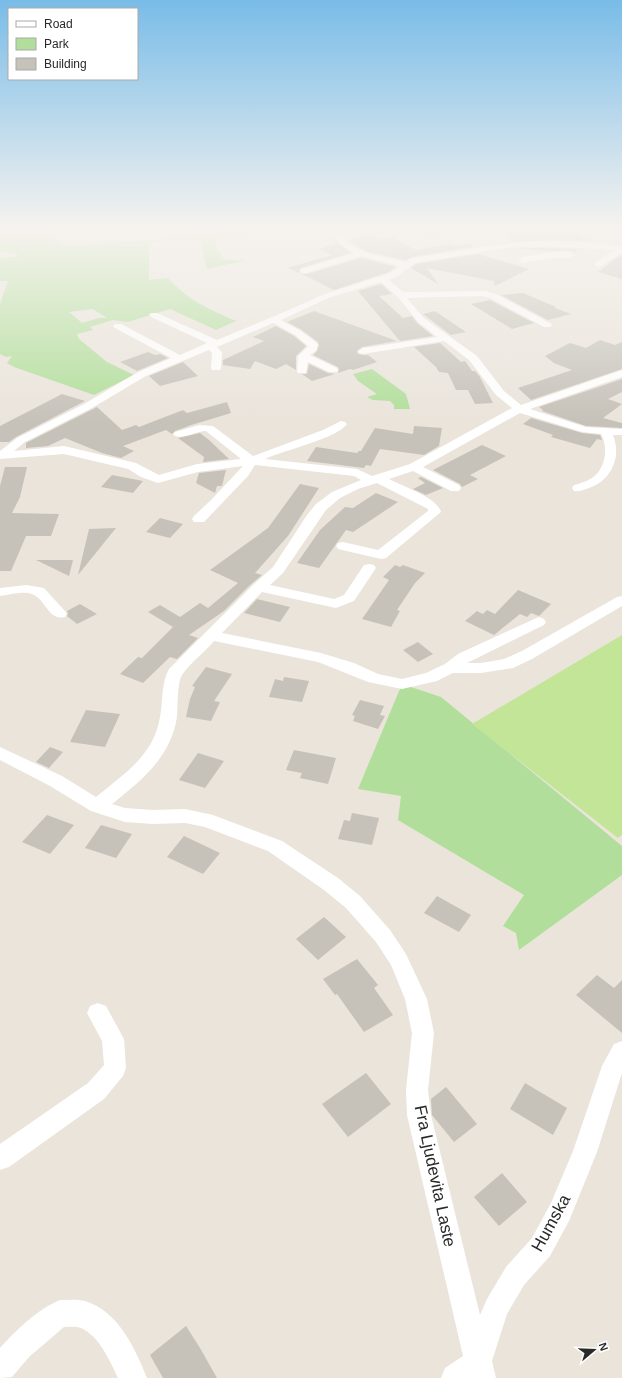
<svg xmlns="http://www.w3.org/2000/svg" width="622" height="1378" font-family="Arial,sans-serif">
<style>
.green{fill:#b1de9a;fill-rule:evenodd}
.pitch{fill:#c3e597}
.building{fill:#c6c2ba}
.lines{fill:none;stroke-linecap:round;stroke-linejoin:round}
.minor{fill:#fff;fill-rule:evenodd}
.labels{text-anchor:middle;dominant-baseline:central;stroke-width:3.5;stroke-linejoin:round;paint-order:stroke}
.near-street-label{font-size:17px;fill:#292929;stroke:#fff}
</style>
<rect width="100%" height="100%" fill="#eae4db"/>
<!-- green -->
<g class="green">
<path d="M0,229H42L58,243L68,246L194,237L200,235L205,229H266L261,234L216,239L217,249L225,260H242L243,261L207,269L200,240L149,242V280L168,278C190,302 207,308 236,321L216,330L170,309L128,322L113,320L90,327L93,330L77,334L79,339L107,362L134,375L94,395L14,367L7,363L12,356L6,357L0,354V304L8,281H0V258L17,257V254L0,251ZM93,309L107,318H99L82,323L69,312Z"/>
<polygon points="360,229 439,229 444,236 424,237 414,233"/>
<polygon points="372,369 406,394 410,409 394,409 394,405 390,401 373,400 367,397 377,394 358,381 353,374"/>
<polygon points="402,684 441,697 622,846 622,875 519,950 516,933 503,926 524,895 398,820 401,796 358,789"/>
</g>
<!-- pitch -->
<polygon class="pitch" points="622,635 622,835 618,838 472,724"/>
<!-- building -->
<g class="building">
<polygon points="575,232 590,241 553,240 512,242 507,233"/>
<polygon points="371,234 378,239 390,236 416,250 450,244 454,246 473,244 472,247 412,257 406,260 368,252 348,240"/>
<polygon points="338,243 350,253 301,268 299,270 300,273 287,268 332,255 319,249"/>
<polygon points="544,248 576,249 576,253 570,250 548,251 516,248"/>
<polygon points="478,254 529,269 495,286 494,281 427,268 438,284 411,268 416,264"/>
<polygon points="622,255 622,279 598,272 612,261"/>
<polygon points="361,258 396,267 389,272 334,290 302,274 307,274"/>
<polygon points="381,284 392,294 379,296 403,318 412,316 417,323 433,336 400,341 358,291"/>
<polygon points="523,293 556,307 555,308 571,314 548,320 501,295"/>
<polygon points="490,300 534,323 512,329 471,304"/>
<polygon points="314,311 397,341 362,347 357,351 358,354 363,355 368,355 377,362 353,370 350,369 338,373 339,369 338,367 313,355 317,351 319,345 318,342 302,330 287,322"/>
<polygon points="435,311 466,332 451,335 423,314"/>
<polygon points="276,326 294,336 306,346 296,356 296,370 286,364 276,369 255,361 250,369 223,365 223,360 264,341 253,337"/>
<polygon points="600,340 615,345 622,342 622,369 531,400 518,388 572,370 554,363 545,356 570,343 586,348"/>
<polygon points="440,343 461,362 465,361 472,371 475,371 480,377 493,403 475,404 468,390 456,390 448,373 439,372 436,367 414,347"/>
<polygon points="148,352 155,355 160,354 168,358 137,371 120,362"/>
<polygon points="183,362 198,376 160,386 149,376"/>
<polygon points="309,364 328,373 335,374 312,381 302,374 307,374"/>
<polygon points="622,379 622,392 608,399 622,404 603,418 622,423 622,428 586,426 542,411 543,410 539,407"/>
<polygon points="62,394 85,401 16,437 9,442 0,442 0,426"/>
<polygon points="227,402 231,413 188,426 189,426 175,431 172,434 166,430 123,446 134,451 121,458 102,453 65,438 48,446 26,448 26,443 97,407 122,430 136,425 139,427 183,410 187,413"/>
<polygon points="531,418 582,433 600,435 602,440 597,439 590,448 551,437 553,435 523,424"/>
<polygon points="414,426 442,428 439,446 424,455 380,449 371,466 366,465 364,468 307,461 316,447 357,453 359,451 361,451 375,428 413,434"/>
<polygon points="200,433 209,440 229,459 203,462 204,457 178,438"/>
<polygon points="482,445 506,456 470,475 478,479 462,487 460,484 433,470"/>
<polygon points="5,467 27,467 20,497 12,513 59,514 51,536 26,536 11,571 0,571 0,486"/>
<polygon points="226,470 222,486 217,486 215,493 196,483 199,473"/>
<polygon points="112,475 143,481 133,493 101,487"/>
<polygon points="421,477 443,488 426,495 413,489 425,483 418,478"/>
<polygon points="300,484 319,488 288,536 255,573 262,575 249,586 224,611 189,635 198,638 177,659 170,657 143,683 120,674 138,657 142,658 173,627 148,612 160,605 180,617 200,603 208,608 238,583 210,570 268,528"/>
<polygon points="376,493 398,502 353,532 346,530 319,568 297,563 320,530 345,507 353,508"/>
<polygon points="160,518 183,524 170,538 146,532"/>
<polygon points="116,528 78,575 89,529"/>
<polygon points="36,560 73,560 69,576"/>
<polygon points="395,565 400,567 403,565 425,573 415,583 397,610 400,611 391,627 362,619 389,580 383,577"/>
<polygon points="518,590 551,604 539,616 531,613 527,617 520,614 494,635 465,621 477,611 483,614 487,610 495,614"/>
<polygon points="257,599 290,607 280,622 244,613"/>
<polygon points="80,604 97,614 77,624 67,616 68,613 67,611"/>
<polygon points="418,642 433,654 418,662 403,650"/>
<polygon points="206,667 232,674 214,701 220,702 211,721 186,717 190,699 195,687 192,686"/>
<polygon points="284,677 309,681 302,702 269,697 275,679 283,681"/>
<polygon points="360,700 384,706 380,715 385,716 378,729 353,721 355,716 352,715"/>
<polygon points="86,710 120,714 105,747 70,742"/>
<polygon points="50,747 63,752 49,768 36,762"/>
<polygon points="294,750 336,758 328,784 300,778 302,773 286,770"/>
<polygon points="198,753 224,761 205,788 179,780"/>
<polygon points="352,813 379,818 372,845 338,839 344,820 350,821"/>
<polygon points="47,815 74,825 50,854 22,842"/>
<polygon points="101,825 132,834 116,858 85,848"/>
<polygon points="184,836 220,853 203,874 167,857"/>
<polygon points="437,896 471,915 459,932 424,913"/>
<polygon points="324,917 346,937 318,960 296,939"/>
<polygon points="357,959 378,985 374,988 393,1015 364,1032 337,994 335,995 323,979"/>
<polygon points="597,975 614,988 622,980 622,1033 576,995"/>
<polygon points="366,1073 391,1104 348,1137 322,1104"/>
<polygon points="525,1083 567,1108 553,1135 510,1109"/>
<polygon points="446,1087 477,1124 454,1142 432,1115 431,1099"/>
<polygon points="502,1173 527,1202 499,1226 474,1197"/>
<polygon points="186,1326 200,1348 217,1378 163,1378 150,1355"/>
</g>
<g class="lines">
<!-- minor -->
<g class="minor">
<path d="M324,229H335L350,244L367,253L406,262L412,258C445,253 479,247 512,243C548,239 587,242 622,246V253L599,267L596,266L595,264L596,262L614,250L544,246L513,247L415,263L396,277L389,280L403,292L485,291L496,294L550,323L552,325L550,327H544L490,298L482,296L407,298L424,318L477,356L504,391L521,405L622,370V377L530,409L586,427L622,429V435H613C622,457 611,481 589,488C583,490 579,492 574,491L572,488L574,485C580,483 586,482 592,478C605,470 609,448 601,434L582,432L520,413L423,467L459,485L461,488L459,491H451L413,471L389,479C402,486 438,498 441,512L386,558L381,559L338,549L336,546L338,543L343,542L378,550L428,511V509L377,483L358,489L340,498L326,510L283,573L270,585L334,599L344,595L364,565L369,564L374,565L376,568L354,601L336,608L262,592L222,633L321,653L354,663L378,674L402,679L426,673L445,664L458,654L534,619L539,617L544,619L546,622L544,625L467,663H481L504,659L522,651L617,597L622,596V606L532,659L513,668L481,673H453L437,681L402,689L368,682L318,662L214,641C205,652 190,663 182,675C177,683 178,707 177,717C171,757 141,781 112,804L125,808L153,810L185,809L213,815L282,841L338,878L360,896L390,930L406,954L427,999L434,1033L428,1090L431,1115L480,1315L487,1299L506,1267L532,1238L551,1203L573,1151L602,1066L614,1044L622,1041V1073L597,1152L569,1221L550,1256L524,1285L507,1314L492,1361L496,1378H441L445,1368L463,1356L407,1115L406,1090L412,1033L405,999L391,965L376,942L346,908L324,890L268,851L205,827L185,823L153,824L125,822L91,811L50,786L0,760V747L62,776L96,797C124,774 154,755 160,717C163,702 161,683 169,669L254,584L273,567L307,515L316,504L332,492L361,480L354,476L255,465L248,476L204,522H194L192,519L194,516L211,500L243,466L198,472L158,483L141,477L128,469L64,454L0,459V451L17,438L84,404L138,372L171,358L115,328L113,326L115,324H121L180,355L207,343L151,317L149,315L151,313H157L217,340L289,310L322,295L390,273L400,266L361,256L307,273H301L300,271L301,269L354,253L344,247L333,235ZM381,282L398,297L418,322L437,337L363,348L358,351L359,353L363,354L444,341L469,360L496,395L512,408L410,464L372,476L357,469L265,459C284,450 336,439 347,424L345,422L341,421L323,430L253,456L213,426L199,425L175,432L173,434L175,436C185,439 196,431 206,431L241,459L197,464L159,475L136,463L64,446L14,451L25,442L92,408L146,376L209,350L212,353L211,368L212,370H220L221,368L222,352L217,347L273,323L295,335L308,346L298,356L297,371L298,373H306L308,362L329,372H337L338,370L337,368L310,355L316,351L318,345L317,343L301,331L281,320L328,298Z"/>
<polygon points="552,252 570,252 574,255 570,258 552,258 522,263 518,260 522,257"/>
<path d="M26,585L44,588L65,611L67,614L65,617C49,621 46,601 34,595C26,590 9,595 0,596V588Z"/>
<polygon points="98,1003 106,1006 124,1039 126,1068 123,1076 104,1099 9,1167 0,1170 0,1144 88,1083 104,1065 102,1041 87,1013 90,1006"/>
<path d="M60,1300C68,1300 77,1299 85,1301C118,1311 135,1348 147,1378H118C110,1361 100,1338 83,1329C78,1326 70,1327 64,1327L29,1357L12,1377L0,1378V1348C15,1331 39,1308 60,1300Z"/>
</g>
</g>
<!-- sky -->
<linearGradient id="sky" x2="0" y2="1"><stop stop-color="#79bce8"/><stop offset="0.54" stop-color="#f6f3ef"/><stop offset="1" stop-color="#f6f3ef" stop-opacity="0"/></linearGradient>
<rect width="622" height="422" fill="url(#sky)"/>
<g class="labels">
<!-- near-street labels -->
<g class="near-street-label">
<text transform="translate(435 1176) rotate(78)">Fra Ljudevita Laste</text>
<text transform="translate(551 1223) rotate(-61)">Humska</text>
</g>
</g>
<!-- legend -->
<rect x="8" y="8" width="130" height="72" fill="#ffffff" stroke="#a9a9a9"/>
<rect x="16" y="21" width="20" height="6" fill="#ffffff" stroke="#a9a9a9"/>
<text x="44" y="28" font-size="12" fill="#292929">Road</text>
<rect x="16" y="38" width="20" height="12" fill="#b1de9a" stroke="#a9a9a9"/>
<text x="44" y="48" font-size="12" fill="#292929">Park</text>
<rect x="16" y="58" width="20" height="12" fill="#c6c2ba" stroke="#a9a9a9"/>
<text x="44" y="68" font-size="12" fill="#292929">Building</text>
<!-- north arrow -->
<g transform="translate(594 1350) rotate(71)" stroke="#ffffff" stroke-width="3" paint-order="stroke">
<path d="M0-3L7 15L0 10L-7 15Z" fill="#292929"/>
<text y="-6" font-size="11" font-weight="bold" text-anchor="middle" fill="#292929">N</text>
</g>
</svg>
